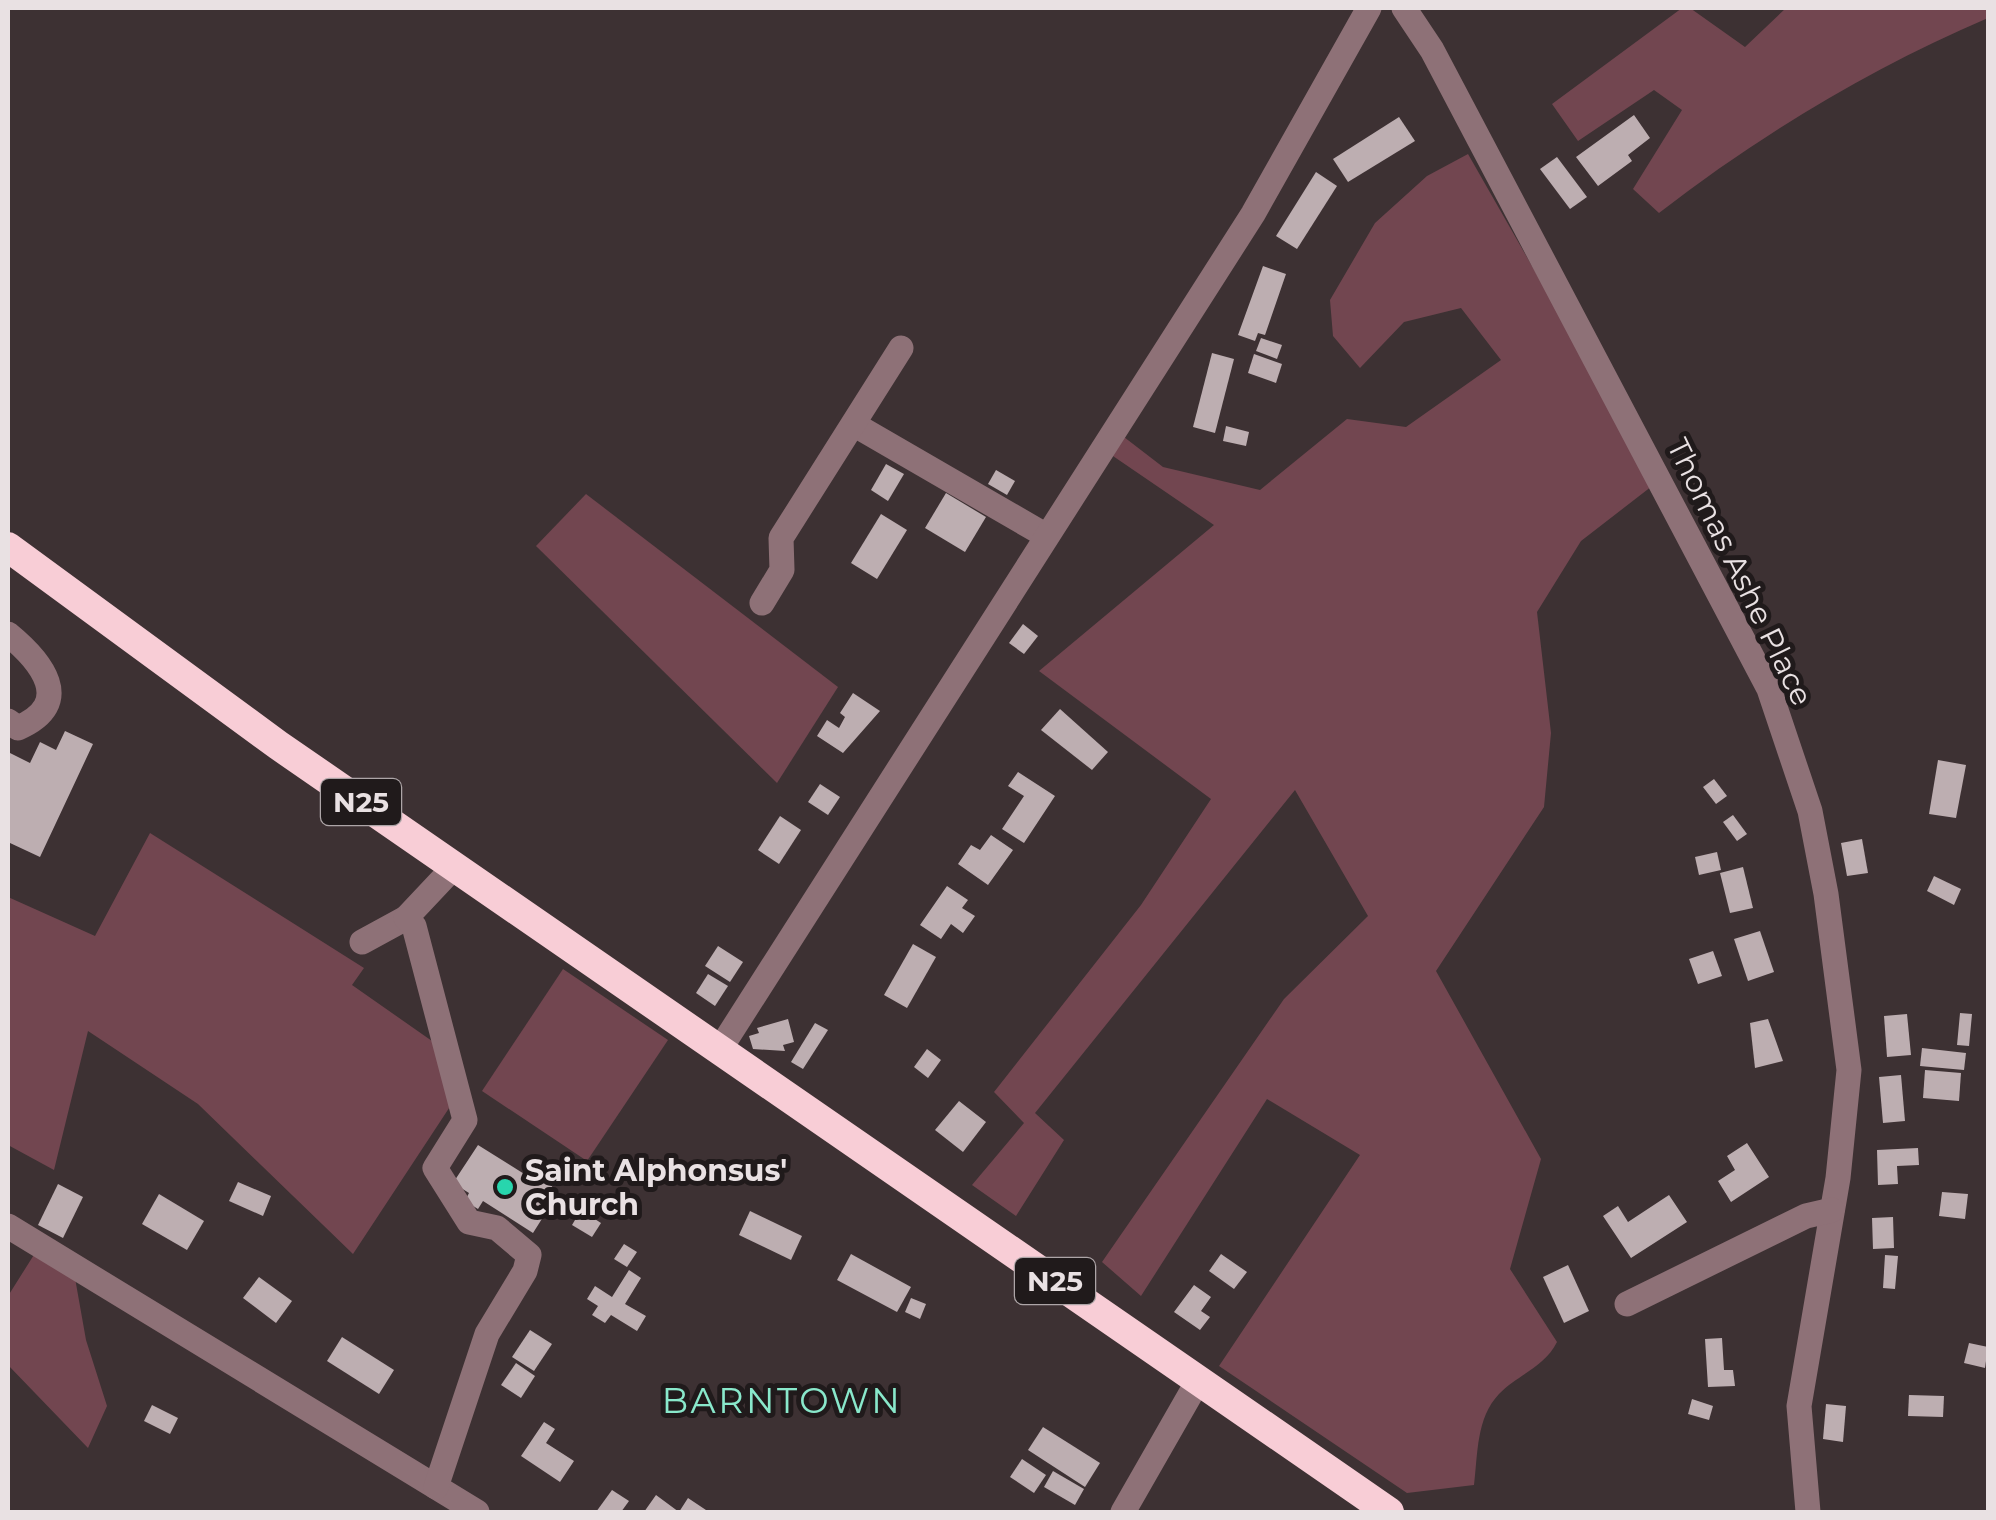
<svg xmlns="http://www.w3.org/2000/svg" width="1996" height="1520" font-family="Montserrat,sans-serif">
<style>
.green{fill:#724650}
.building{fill:#bdaeb1}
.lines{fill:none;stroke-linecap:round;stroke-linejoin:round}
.minor{stroke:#8e7177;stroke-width:25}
.highway{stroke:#f8cdd6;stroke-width:30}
.poi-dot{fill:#28d5ad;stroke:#201a1b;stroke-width:4}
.labels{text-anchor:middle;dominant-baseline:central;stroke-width:10;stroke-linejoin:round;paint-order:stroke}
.shield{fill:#201a1b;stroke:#ada5a7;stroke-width:2.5}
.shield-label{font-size:28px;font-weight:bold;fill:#e9e1e3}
.street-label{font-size:30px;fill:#e9e1e3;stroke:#201a1b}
.poi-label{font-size:30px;font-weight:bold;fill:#e9e1e3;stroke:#201a1b;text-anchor:start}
.quarter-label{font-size:35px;letter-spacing:2.5px;fill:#89e8cb;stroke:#201a1b}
</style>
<rect width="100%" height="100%" fill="#3d3133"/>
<!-- green -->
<g class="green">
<path d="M1682,8H1690L1745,47L1786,8H1988V18C1871,68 1760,135 1659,213L1633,189L1682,110L1654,90L1578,141L1552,104Z"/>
<path d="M1468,154L1656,483L1581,541L1537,612L1551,733L1544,807L1436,971L1541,1159L1510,1269L1557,1342C1544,1368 1518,1374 1499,1394C1476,1418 1478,1454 1474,1485L1407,1493L1219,1366L1360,1155L1267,1099L1141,1296L1102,1262L1284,999L1368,916L1295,790L1035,1113L1064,1140L1016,1216L972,1185L1024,1123L994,1092L1141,905L1211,799L1039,671L1214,525L1110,454L1124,437L1163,467L1260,490L1347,419L1406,427L1501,360L1461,308L1404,322L1360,368L1333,336L1330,300L1375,223L1427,176Z"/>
<polygon points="586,494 838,687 777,783 536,546"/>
<polygon points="150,833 364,968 352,985 432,1041 457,1096 353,1254 198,1104 88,1031 54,1170 8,1145 8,897 95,936"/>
<polygon points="563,969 668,1040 587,1161 482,1091"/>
<polygon points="37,1250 75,1278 86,1340 107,1406 88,1448 8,1365 8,1296"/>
</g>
<!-- building -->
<g class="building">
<polygon points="1634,115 1650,138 1628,155 1632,161 1598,186 1576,157"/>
<polygon points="1399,117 1415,141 1348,182 1333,159"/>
<polygon points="1557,157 1587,197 1570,209 1540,169"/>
<polygon points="1316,172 1337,186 1297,249 1276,236"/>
<polygon points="1263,266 1286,274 1265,335 1258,333 1255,341 1238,335"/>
<polygon points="1261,338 1282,345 1277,359 1256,351"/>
<polygon points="1212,353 1234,359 1215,433 1193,427"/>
<polygon points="1254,354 1282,364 1276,383 1248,373"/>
<polygon points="1226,426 1249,432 1246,446 1223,441"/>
<polygon points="886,464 904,474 888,501 871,490"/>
<polygon points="996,470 1015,481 1007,495 988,484"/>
<polygon points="946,493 986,517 965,552 925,528"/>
<polygon points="881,514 907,530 877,579 851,563"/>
<polygon points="1023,624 1038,636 1024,654 1009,643"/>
<polygon points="853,693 880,711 843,753 817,736 827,720 839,728 845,717 840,713"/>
<polygon points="1060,709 1108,752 1092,770 1041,730"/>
<polygon points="65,731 93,744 40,857 10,843 8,752 30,763 40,742 56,750"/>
<polygon points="1938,760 1966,765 1956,818 1929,814"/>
<polygon points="1018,772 1055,796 1024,843 1002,829 1024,796 1008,786"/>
<polygon points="1714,779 1727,796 1716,804 1703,787"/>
<polygon points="820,784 840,797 828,815 808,802"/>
<polygon points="1733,815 1747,834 1737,841 1723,822"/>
<polygon points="780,816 801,830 779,864 758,850"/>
<polygon points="991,835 1013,850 988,885 958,864 971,845 980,850"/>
<polygon points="1862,839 1868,873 1847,876 1841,843"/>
<polygon points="1717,852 1721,870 1699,875 1695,857"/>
<polygon points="1743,867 1753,908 1730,913 1720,873"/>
<polygon points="1934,876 1961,889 1954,905 1927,891"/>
<polygon points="947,886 968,900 962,908 975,916 963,933 951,924 941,939 920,925"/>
<polygon points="1760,931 1774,972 1748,981 1734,939"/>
<polygon points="913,944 936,957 907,1008 884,995"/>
<polygon points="718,946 743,962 730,982 705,966"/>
<polygon points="1713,951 1722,976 1698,984 1689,959"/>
<polygon points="708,974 728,986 715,1006 696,993"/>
<polygon points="1960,1013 1972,1014 1969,1046 1957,1045"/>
<polygon points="1907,1014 1911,1055 1887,1057 1884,1016"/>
<polygon points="788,1019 794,1042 783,1045 785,1051 753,1049 749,1036 759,1033 757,1028"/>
<polygon points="1768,1019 1783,1061 1755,1068 1750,1023"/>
<polygon points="815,1023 828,1030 803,1069 791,1062"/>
<polygon points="1922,1048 1966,1053 1964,1070 1920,1066"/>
<polygon points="927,1049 941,1060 928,1078 914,1067"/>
<polygon points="1925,1070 1961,1073 1959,1101 1923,1098"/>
<polygon points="1901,1075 1905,1121 1883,1123 1879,1077"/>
<polygon points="959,1101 986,1122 963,1152 935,1130"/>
<polygon points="1747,1143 1769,1177 1731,1202 1718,1181 1735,1170 1727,1156"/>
<polygon points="478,1145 537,1182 546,1168 558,1176 550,1190 557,1195 533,1233 483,1201 478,1209 465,1201 469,1193 453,1183"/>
<polygon points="1918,1148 1919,1165 1897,1166 1898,1184 1878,1185 1877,1150"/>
<polygon points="238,1182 271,1196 263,1216 229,1201"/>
<polygon points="58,1184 83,1197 63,1238 38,1225"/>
<polygon points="1942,1192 1968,1194 1965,1219 1939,1216"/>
<polygon points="159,1194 204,1221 187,1250 142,1224"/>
<polygon points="1669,1195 1687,1222 1631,1258 1603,1216 1618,1206 1628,1222"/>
<polygon points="581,1210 601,1223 592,1237 572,1225"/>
<polygon points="750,1211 802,1236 791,1260 739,1235"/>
<polygon points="1893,1217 1894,1248 1873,1249 1872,1218"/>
<polygon points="624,1244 637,1252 627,1267 614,1259"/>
<polygon points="851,1254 911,1287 897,1312 837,1280"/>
<polygon points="1221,1254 1247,1272 1234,1289 1209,1271"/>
<polygon points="1885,1255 1898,1256 1895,1289 1883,1288"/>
<polygon points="1568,1265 1589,1311 1564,1323 1543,1277"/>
<polygon points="629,1270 641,1278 625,1304 646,1316 637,1331 611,1315 605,1323 592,1315 598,1306 587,1299 595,1286 612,1297"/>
<polygon points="259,1277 292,1301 276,1323 243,1298"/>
<polygon points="1194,1285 1211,1297 1201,1311 1210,1317 1200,1330 1174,1312"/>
<polygon points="911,1298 926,1304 920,1319 905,1312"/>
<polygon points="530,1330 552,1344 534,1371 512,1357"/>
<polygon points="342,1337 394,1370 379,1394 327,1361"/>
<polygon points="1722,1338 1724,1370 1733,1370 1735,1386 1708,1387 1705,1339"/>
<polygon points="1969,1343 1988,1347 1985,1368 1964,1363"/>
<polygon points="516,1363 535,1376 521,1398 501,1385"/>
<polygon points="1909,1395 1944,1396 1943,1417 1908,1416"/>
<polygon points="1692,1399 1713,1406 1709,1420 1688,1414"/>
<polygon points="1826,1404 1846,1406 1843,1442 1823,1439"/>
<polygon points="152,1405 178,1418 170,1434 144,1421"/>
<polygon points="544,1422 555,1429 546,1443 574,1461 560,1482 521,1456"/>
<polygon points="1043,1427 1100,1463 1085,1487 1028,1450"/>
<polygon points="1022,1459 1046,1475 1034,1493 1010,1477"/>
<polygon points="1053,1471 1084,1489 1075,1505 1044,1487"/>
<polygon points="612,1490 629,1501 621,1512 596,1512"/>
<polygon points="656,1495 679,1512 688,1498 706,1510 704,1512 644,1512"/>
</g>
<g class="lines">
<!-- minor -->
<g class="minor">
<polyline points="1404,8 1432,50 1769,689 1810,811 1826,894 1849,1070 1838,1178 1799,1406 1808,1512"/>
<polyline points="855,425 1045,535"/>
<polyline points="762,603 782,570 781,538 901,348"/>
<path d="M8,634C41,661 76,703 18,728L8,721"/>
<polyline points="362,942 406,918"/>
<polyline points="720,1049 1253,214 1369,8"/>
<polyline points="8,1226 477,1512"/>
<polyline points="1627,1304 1806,1216 1832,1210"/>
<polyline points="436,1487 487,1334 525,1271 529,1255 497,1228 469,1222 435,1168 465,1120 414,926 406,918 454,867"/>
<polyline points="1123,1512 1198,1381"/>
</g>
<!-- highway -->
<polyline class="highway" points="8,547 278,745 1389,1512"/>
</g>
<!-- markers -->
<circle class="poi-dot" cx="505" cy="1187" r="10"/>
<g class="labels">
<!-- shield labels -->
<g class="shield">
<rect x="321" y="779" width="80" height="46" rx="8"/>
<rect x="1015" y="1258" width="80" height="46" rx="8"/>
</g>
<g class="shield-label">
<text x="361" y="802">N25</text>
<text x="1055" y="1281">N25</text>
</g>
<!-- street labels -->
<g class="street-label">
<text transform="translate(1740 572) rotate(64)">Thomas Ashe Place</text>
</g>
<!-- poi labels -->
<g class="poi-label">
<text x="525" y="1170">Saint Alphonsus'<tspan x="525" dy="34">Church</tspan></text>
</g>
<!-- quarter labels -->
<g class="quarter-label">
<text x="782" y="1400">BARNTOWN</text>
</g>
</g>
<!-- border -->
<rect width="1996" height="1520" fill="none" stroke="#e9e1e3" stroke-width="20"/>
</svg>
